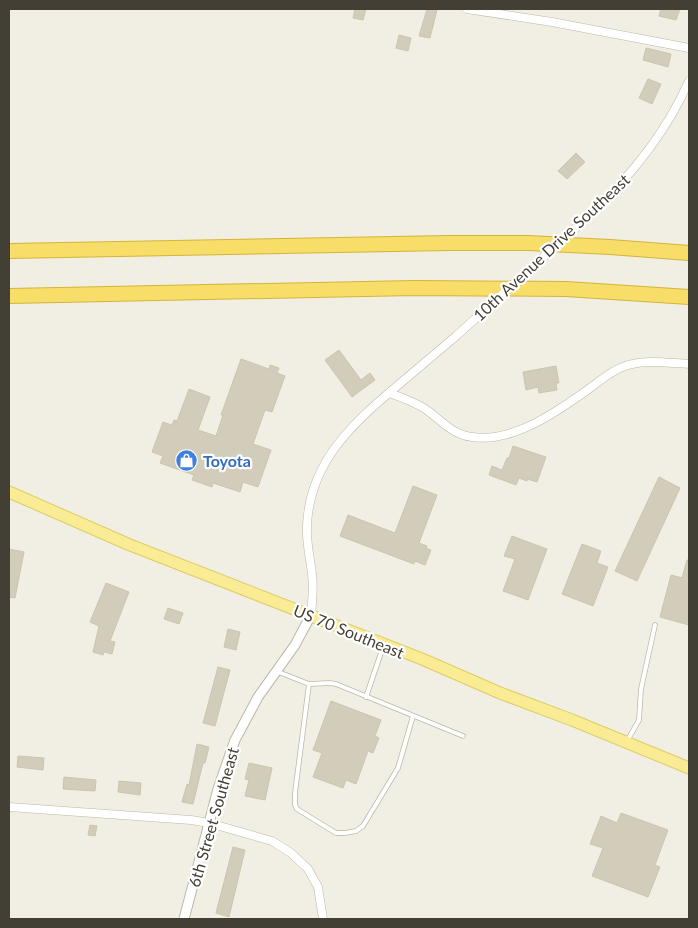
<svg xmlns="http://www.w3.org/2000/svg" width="698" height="928" font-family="Lato,sans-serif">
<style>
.building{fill:#d2ccba;stroke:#ccc5ae}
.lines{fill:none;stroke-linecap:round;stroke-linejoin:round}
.service-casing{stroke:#bcb8a7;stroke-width:5.5}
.minor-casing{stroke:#bcb8a7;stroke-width:9}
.tertiary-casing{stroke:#bcb8a7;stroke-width:11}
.primary-casing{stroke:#dc6;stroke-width:13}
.motorway-casing{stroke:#d5b43a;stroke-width:16}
.service{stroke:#fff;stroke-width:4}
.minor{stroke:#fff;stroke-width:8}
.tertiary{stroke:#fff;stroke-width:9}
.primary{stroke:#f9ec95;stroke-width:11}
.motorway{stroke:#f6de69;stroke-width:14}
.minor-bridge-casing{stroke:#bcb8a7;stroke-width:9;stroke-linecap:butt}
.minor-bridge{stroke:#fff;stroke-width:8}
.labels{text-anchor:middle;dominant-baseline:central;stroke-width:4.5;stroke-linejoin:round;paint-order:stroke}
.street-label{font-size:16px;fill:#433f34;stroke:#fff}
.shop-label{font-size:16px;font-weight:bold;fill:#366cbe;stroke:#fff;text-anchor:start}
</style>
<rect width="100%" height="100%" fill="#f1efe4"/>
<!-- building -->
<g class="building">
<polygon points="355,9 366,9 363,20 353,18"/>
<polygon points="427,9 437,10 430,38 419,36"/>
<polygon points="661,9 680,9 676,20 659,16"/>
<polygon points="399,35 411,38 408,51 396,48"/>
<polygon points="646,48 671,54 668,67 643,60"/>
<polygon points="648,79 661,84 652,104 639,98"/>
<polygon points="576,153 585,162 567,179 558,171"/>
<polygon points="339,350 361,380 370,373 375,380 352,397 325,360"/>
<polygon points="241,359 269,369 270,365 279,368 277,373 285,376 272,412 265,410 253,444 271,450 258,487 243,482 240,492 213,483 212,487 192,480 194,475 160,463 163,456 152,452 163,422 172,425 174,420 177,421 189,389 210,397 198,430 216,436 223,415 221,415"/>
<polygon points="556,366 559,383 556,383 557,390 539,393 538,387 526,390 523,372"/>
<polygon points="513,446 546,457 537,482 527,479 527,481 519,478 516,485 489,475 492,466 502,470 507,458 509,458"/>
<polygon points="659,477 680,488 637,581 615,571"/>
<polygon points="413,486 437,495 419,543 427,546 426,548 431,550 425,565 415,561 414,564 340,536 348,515 395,533"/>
<polygon points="512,536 547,549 528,600 503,591 515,559 504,556"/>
<polygon points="582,544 601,551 597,563 608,567 593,606 562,594"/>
<polygon points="9,549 24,552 15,598 9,597"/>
<polygon points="687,560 689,560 689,625 660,617 671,575 682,578"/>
<polygon points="106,583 129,592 110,641 115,642 112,654 104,652 103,655 93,652 99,626 90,622"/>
<polygon points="168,608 183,613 179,624 164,619"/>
<polygon points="228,629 240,632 236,650 224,647"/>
<polygon points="218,667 230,670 215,726 203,723"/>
<polygon points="331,701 381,720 375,736 379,738 373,753 368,751 356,784 346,780 343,788 313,777 322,753 313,750"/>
<polygon points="197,744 209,747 205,763 203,763 193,804 182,802 187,784 189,785"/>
<polygon points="18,756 44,758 43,770 17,767"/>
<polygon points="249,763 272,768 265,800 245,796 249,780 245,779"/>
<polygon points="64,777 96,780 95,791 63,789"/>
<polygon points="119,781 141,783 140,795 118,792"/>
<polygon points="621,813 668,830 655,865 660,867 648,897 592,876 603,848 590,844 601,816 617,823"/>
<polygon points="90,825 97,826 95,836 88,835"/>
<polygon points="233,847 245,850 229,917 216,913"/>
</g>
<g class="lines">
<defs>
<g id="service">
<polyline points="276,671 309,684 330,683 336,684 463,736"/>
<polyline points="309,684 295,793 295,805 297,809 336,833 345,833 356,831 363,826 398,768 413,716"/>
<polyline points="366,697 383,647"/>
<polyline points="627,741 639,720 641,689 655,625"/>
</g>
<g id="minor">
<polyline points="467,9 552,22 689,48"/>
<path d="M591,214C632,175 666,133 689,81"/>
<path d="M389,393C401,397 413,402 424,408C440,419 452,435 472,437C512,443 555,413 586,391C599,382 610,371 625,366C646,359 668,363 689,364"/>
<path d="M311,615C312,602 314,588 312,574C310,557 306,542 307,525C310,462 352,424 397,386C416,370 436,353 455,337"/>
<polyline points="9,807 191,820 209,823 272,841 291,853 308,869 318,887 323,919"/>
</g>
<polyline id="tertiary" points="184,919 218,789 235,740 258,697 295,645 311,615"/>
<polyline id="primary" points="9,492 130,545 422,659 500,693 572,720 689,768"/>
<g id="motorway">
<polyline points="9,251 449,243 528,243 610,247 689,253"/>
<polyline points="9,296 414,288 566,289 689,297"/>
</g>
</defs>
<!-- service casing -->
<use href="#service" class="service-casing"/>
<!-- minor casing -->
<use href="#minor" class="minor-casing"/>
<!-- tertiary casing -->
<use href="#tertiary" class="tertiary-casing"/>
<!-- primary casing -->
<use href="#primary" class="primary-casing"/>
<!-- motorway casing -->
<use href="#motorway" class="motorway-casing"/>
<!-- service -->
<use href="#service" class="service"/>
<!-- minor -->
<use href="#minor" class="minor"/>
<!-- tertiary -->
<use href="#tertiary" class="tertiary"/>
<!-- primary -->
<use href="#primary" class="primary"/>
<!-- motorway -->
<use href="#motorway" class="motorway"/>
<defs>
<polyline id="minor-bridge" points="455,337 591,214"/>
</defs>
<!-- minor-bridge casing -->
<use href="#minor-bridge" class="minor-bridge-casing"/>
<!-- minor-bridge -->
<use href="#minor-bridge" class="minor-bridge"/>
</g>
<!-- icons -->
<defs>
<symbol id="shop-disc" viewBox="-11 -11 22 22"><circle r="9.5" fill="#3f7fe0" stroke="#fff"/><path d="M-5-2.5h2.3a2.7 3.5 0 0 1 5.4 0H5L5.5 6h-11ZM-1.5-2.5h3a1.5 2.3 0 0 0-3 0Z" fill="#fff"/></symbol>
</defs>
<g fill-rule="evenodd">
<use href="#shop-disc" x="174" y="448" width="25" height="25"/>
</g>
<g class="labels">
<!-- street labels -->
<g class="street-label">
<text transform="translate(551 247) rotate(-43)">10th Avenue Drive Southeast</text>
<text transform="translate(349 631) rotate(22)">US 70 Southeast</text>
<text transform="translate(213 817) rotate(-74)">6th Street Southeast</text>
</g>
<!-- shop labels -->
<g class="shop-label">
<text x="203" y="460">Toyota</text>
</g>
</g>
<!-- border -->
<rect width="698" height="928" fill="none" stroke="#433f34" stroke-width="20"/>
</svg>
